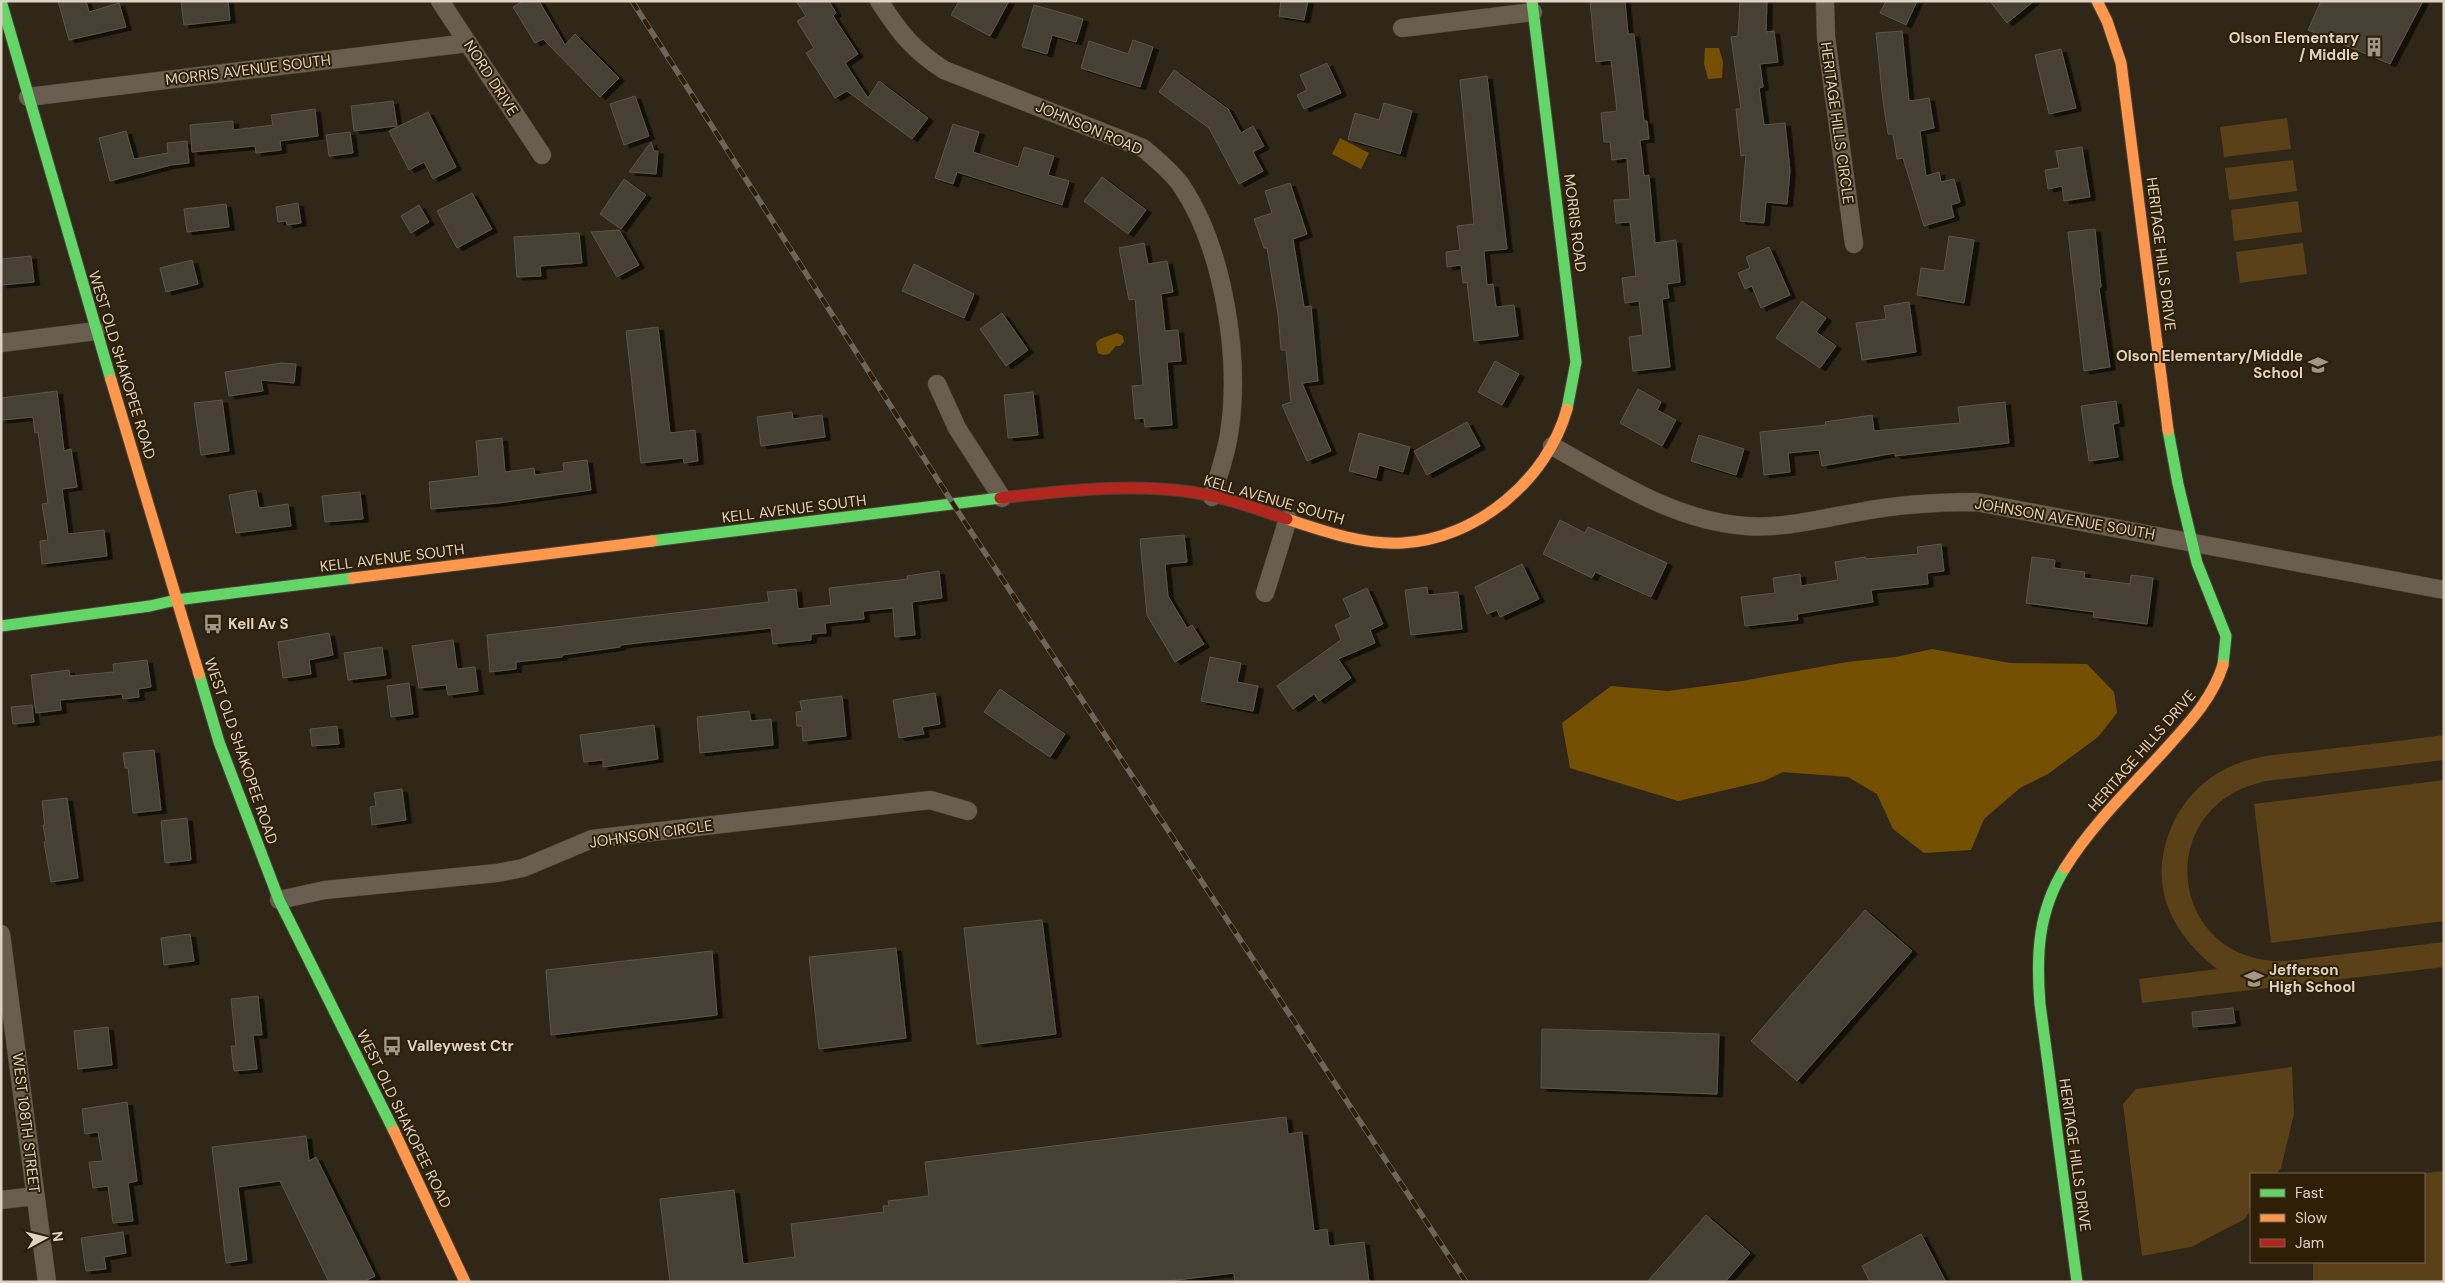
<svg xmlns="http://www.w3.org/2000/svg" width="2445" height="1283" font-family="'DM Sans',sans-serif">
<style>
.green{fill:#5a4118}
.water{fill:#765002}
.building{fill:#474035;stroke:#5d5549;filter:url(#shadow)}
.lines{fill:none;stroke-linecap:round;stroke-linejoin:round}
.street-casing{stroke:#4a4236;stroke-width:19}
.fast-casing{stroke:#4a4236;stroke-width:13}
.slow-casing{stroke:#4a4236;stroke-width:13}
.jam-casing{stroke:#4a4236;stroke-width:13}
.street{stroke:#695e4f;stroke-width:18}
.fast{stroke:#63d668;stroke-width:11}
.slow{stroke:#ff974d;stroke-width:11}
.jam{stroke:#b3261e;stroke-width:11}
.rail-casing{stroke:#6e665a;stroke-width:5.5}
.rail{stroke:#2f1f06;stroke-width:4;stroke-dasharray:11;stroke-linecap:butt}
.labels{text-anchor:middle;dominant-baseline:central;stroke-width:4;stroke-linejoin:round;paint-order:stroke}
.poi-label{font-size:15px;font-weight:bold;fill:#ded3c5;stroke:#2f1f06;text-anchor:start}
.street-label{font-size:15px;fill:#ded3c5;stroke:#2f1f06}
</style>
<defs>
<filter id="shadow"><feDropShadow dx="5.5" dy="3" stdDeviation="0" flood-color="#0009"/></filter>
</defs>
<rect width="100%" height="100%" fill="#302719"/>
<!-- green -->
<g class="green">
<polygon points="2287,118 2291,149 2224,157 2220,127"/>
<polygon points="2293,160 2297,191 2229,200 2225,168"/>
<polygon points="2298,201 2302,232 2234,241 2231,210"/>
<polygon points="2303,243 2307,274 2240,283 2236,252"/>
<path d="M2444,735V760L2266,781C2149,805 2168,966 2287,961L2444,942V967L2142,1003L2139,979L2217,969C2184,943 2158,908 2162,863C2167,816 2198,775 2245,761C2271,753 2300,753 2327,749C2366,745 2405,740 2444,735Z"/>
<polygon points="2444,780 2444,921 2271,943 2254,804"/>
<polygon points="2292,1067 2294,1114 2281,1168 2276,1174 2251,1174 2251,1209 2245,1219 2191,1247 2142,1256 2123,1104 2136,1089"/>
<polygon points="2444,1171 2444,1282 2313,1282 2313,1262 2424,1262 2424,1174 2415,1174"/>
</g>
<!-- water -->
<g class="water">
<polygon points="1705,48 1719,48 1723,62 1722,78 1708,79 1704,64"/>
<polygon points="1340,138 1369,153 1361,169 1332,154"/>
<polygon points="1117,333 1123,336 1124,342 1120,346 1116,346 1109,354 1103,355 1098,353 1096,343 1100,339"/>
<polygon points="1932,649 2010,663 2087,664 2114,692 2117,713 2098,737 2048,774 2020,788 1984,819 1971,850 1924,853 1893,829 1877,794 1848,777 1783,772 1764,781 1678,801 1570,768 1562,723 1611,686 1668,691 1742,681 1847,662 1896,657"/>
</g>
<!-- building -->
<g class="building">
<polygon points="58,1 86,1 89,12 119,3 126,27 69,40"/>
<polygon points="181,1 228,1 230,20 184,25"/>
<polygon points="523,1 539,1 565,45 575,34 619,78 600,97 543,39 535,43 513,7"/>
<polygon points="796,1 829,1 836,13 833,16 858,54 845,63 868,98 879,81 928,118 912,139 847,91 835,98 806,53 814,48 797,21 806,16"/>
<polygon points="959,1 1009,1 990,36 951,15"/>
<polygon points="1281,1 1308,1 1304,20 1279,16"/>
<polygon points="1590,1 1625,1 1628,34 1634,34 1644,121 1647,121 1649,139 1640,140 1644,176 1649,175 1655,243 1676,240 1680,282 1667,284 1669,298 1662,299 1670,367 1633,371 1629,337 1643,335 1639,301 1625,303 1622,278 1636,276 1630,222 1616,223 1614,200 1630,199 1627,158 1612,160 1610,142 1604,142 1601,113 1617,111 1611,60 1596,62"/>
<polygon points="1740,1 1767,1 1766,32 1774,31 1778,62 1760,64 1763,87 1759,88 1764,125 1785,123 1790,171 1787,204 1766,202 1764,223 1740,221 1746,155 1741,156 1736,109 1741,109 1731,37 1738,36"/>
<polygon points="1886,1 1917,1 1906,25 1880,13"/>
<polygon points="1990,1 2034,1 2007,23"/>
<polygon points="2321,1 2423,1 2390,64 2308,30"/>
<polygon points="1034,5 1083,19 1076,42 1052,35 1047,54 1022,47"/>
<polygon points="1902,31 1909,101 1929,98 1934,128 1920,131 1926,176 1939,172 1941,182 1954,179 1960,202 1951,205 1954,217 1924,226 1903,158 1897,159 1893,134 1888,134 1883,101 1876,33"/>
<polygon points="1133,40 1153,47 1140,87 1081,68 1089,41 1128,54"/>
<polygon points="2061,49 2076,108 2049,114 2035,55"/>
<polygon points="1327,63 1341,93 1304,109 1297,95 1307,90 1300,75"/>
<polygon points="1174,70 1228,109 1241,133 1253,126 1264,146 1253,152 1263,171 1239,184 1209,128 1159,92"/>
<polygon points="1487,76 1507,249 1484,251 1487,285 1493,284 1496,307 1514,305 1518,336 1474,341 1467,282 1463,283 1461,265 1447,267 1446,252 1460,250 1457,226 1474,224 1460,80"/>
<polygon points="635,96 649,136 624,145 610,104"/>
<polygon points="393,101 397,126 354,131 351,106"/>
<polygon points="1384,103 1412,111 1400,154 1348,139 1355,113 1379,120"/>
<polygon points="315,109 318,136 280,141 281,150 256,153 255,146 192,152 190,125 233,121 233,130 273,125 271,115"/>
<polygon points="428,112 456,167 433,179 424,162 409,170 389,131"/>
<polygon points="953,124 979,132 973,152 1018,167 1024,147 1054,156 1048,175 1069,181 1062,205 957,172 953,184 935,178"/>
<polygon points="126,131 134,159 168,153 167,143 187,141 189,163 171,165 110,181 99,138"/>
<polygon points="350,132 353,153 329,156 326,135"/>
<polygon points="651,142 654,151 658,151 656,174 629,172"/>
<polygon points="2082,147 2090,197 2064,201 2062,186 2048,189 2045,170 2059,168 2056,151"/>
<polygon points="1102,177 1146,210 1128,234 1084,201"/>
<polygon points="624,179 646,195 621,229 600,214"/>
<polygon points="1290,183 1307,234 1293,239 1304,307 1311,306 1318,381 1302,383 1331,451 1307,461 1282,405 1291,402 1286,350 1281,350 1278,314 1267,248 1264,248 1254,219 1272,213 1265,191"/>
<polygon points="472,193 492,229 457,248 437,211"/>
<polygon points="298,203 301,223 287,225 286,221 278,222 276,207"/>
<polygon points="226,204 229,227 187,232 184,209"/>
<polygon points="419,205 429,222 411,233 401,216"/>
<polygon points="2095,229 2101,287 2099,288 2110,367 2084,371 2068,232"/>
<polygon points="619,230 639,265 617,277 591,232"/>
<polygon points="579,233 582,263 540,266 541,276 517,277 514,237"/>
<polygon points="1949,236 1974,240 1964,303 1917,295 1921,268 1944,271"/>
<polygon points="1144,243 1148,264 1167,261 1173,292 1161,294 1165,331 1178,330 1181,361 1167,362 1172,425 1145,427 1144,418 1135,419 1132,386 1143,385 1135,299 1129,300 1119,248"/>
<polygon points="1769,247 1790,295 1761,308 1752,286 1745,289 1738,273 1750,268 1746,257"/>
<polygon points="31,256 34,282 1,285 1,259"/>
<polygon points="192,260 198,284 166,292 160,268"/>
<polygon points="914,264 974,294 964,318 902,291"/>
<polygon points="1802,301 1826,318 1816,332 1836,346 1820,368 1776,338"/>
<polygon points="1909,302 1916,352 1862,360 1856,323 1886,319 1884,306"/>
<polygon points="1002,313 1028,350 1006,366 980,329"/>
<polygon points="658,327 670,433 695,430 698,461 684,463 683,458 641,463 626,331"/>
<polygon points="1495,361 1519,374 1502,405 1478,392"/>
<polygon points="281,363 296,364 294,383 261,380 263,391 229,396 225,372"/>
<polygon points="1638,389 1661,402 1657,410 1676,420 1662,446 1620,423"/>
<polygon points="57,391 64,451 71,449 77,487 62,489 68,534 104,530 107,556 42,564 40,541 48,540 42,504 48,503 38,432 35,433 33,417 1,420 1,398"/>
<polygon points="1033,392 1038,435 1008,438 1004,395"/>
<polygon points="222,400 229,451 201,455 194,403"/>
<polygon points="2116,401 2119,423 2113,424 2118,457 2089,461 2081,406"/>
<polygon points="2005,402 2009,443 1895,456 1895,453 1822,466 1819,450 1788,453 1790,472 1764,475 1760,432 1826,425 1825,422 1872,415 1874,431 1960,423 1958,407"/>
<polygon points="792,412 793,419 822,415 825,437 761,446 757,417"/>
<polygon points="1467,422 1480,446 1427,475 1414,451"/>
<polygon points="1359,433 1410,447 1403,472 1379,465 1376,478 1349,471"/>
<polygon points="1699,435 1744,449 1736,475 1691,461"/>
<polygon points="502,438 505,472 534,468 535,475 564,471 563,463 587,460 591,490 499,503 431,509 429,482 479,476 476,441"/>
<polygon points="256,490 259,508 288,504 291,526 236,533 229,495"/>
<polygon points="360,492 363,519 325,522 322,496"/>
<polygon points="1560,520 1585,533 1588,527 1667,563 1651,597 1595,572 1592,578 1543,554"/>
<polygon points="1184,535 1187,562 1165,564 1168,596 1187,628 1192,625 1204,644 1175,662 1147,615 1140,539"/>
<polygon points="1941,544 1944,571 1927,573 1928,584 1871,590 1873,602 1797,614 1798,620 1745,626 1741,597 1775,593 1773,578 1800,574 1801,586 1838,580 1835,562 1865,557 1866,559 1918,554 1917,547"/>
<polygon points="2032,557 2055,560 2054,568 2085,572 2084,578 2130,584 2131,575 2153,578 2147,624 2093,617 2094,612 2026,603"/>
<polygon points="1522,564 1539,599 1500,617 1497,610 1487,614 1475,587"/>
<polygon points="939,571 942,598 912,602 915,635 895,637 893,608 863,611 864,619 825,623 826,633 811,634 811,640 773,644 771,628 620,645 620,647 562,655 562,657 516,662 516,669 490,672 487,635 769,602 767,592 796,589 798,609 831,605 829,588 908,579 907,576"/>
<polygon points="1427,587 1428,595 1458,592 1462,629 1411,635 1405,590"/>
<polygon points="1367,588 1383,624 1370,630 1375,643 1338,659 1351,678 1319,701 1314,694 1293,709 1277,686 1341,640 1335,625 1351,617 1343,599"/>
<polygon points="329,633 333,655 309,660 311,674 283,678 278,642"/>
<polygon points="453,640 457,669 475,667 478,691 448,695 446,685 419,688 412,646"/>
<polygon points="382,647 386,675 348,680 344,653"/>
<polygon points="1210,657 1241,663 1237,682 1258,686 1253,711 1201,701"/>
<polygon points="147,660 151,687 138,689 139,697 123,699 122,694 60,700 61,710 36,713 31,675 69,670 70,676 114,672 113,664"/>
<polygon points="409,683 413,714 391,717 387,686"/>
<polygon points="1000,689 1065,734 1050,757 984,712"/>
<polygon points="935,693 940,724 922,727 924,734 899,738 893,700"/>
<polygon points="842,696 846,736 803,741 802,726 797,726 796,712 802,711 800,701"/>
<polygon points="32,705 34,722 13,724 11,707"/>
<polygon points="749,711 751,721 771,719 773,745 700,753 697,717"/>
<polygon points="654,725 658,759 603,767 603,760 584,762 580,735"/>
<polygon points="337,726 339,744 312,746 310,729"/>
<polygon points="154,750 161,810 133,813 128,768 125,768 123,753"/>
<polygon points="402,789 406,820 372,825 370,807 376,806 374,793"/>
<polygon points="67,798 78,878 51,882 44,842 46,841 43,825 45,825 42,801"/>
<polygon points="187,818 191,860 165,863 161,821"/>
<polygon points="1865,910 1912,951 1797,1081 1751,1041"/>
<polygon points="1042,920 1056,1034 977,1044 964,928"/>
<polygon points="190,934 194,961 164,965 161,938"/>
<polygon points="896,948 906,1038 819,1049 809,957"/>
<polygon points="712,951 717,1015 551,1035 546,970"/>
<polygon points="258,996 262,1035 253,1035 257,1069 234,1071 231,1046 236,1046 231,999"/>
<polygon points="2233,1008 2235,1023 2193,1027 2192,1012"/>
<polygon points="108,1027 112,1065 78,1069 74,1031"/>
<polygon points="1542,1029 1719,1034 1717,1094 1541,1088"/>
<polygon points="127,1102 137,1181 128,1183 133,1221 113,1223 108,1186 93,1188 89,1162 103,1161 98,1132 85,1134 82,1109"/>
<polygon points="1286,1117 1288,1134 1302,1132 1314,1231 1327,1229 1329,1246 1364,1242 1369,1282 1235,1282 1234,1273 1160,1282 670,1282 660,1199 734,1190 743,1264 795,1257 791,1224 884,1212 883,1206 889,1206 888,1201 929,1196 925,1162"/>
<polygon points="306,1136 309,1161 316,1157 375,1276 363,1282 329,1282 280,1181 238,1187 247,1260 226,1263 212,1147"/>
<polygon points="1706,1215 1750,1253 1725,1282 1647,1282"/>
<polygon points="123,1232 126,1253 104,1257 106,1269 86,1271 81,1238"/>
<polygon points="1921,1234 1946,1282 1870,1282 1862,1266"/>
</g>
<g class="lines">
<defs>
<g id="street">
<polyline points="440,1 542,155"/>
<path d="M879,1C900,33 912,49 944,70L1143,148C1156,159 1171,171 1181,185C1224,249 1241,359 1229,434C1226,455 1218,476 1212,497"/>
<polyline points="1825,1 1826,37 1854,244"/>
<polyline points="1402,28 1533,12"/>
<polyline points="28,97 468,43"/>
<polyline points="1,343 96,331"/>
<polyline points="937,384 957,428 1002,498"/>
<path d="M1552,446C1614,480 1674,521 1746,526C1781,529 1824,518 1859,512C1900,504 1934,502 1976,502L2444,590"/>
<polyline points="1265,593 1288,519"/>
<polyline points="279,900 325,890 497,873 523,868 592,839 930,800 968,811"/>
<polyline points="1,934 47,1282"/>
<polyline points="1,1200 35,1196"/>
</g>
<g id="fast">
<polyline points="1,1 111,380"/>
<polyline points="1532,1 1576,362 1567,409"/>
<polyline points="2168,430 2178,484 2197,563 2226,636 2223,665"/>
<polyline points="652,541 1000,498"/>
<polyline points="1,626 150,606 176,600 353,578"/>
<polyline points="199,674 219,742 279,900 394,1131"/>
<path d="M2065,868C2038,911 2036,955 2040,1004L2077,1282"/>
</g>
<g id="slow">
<polyline points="2097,1 2107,21 2121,63 2168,430"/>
<polyline points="111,380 199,674"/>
<path d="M1287,519C1323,531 1363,545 1402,543C1477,539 1547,480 1567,409"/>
<polyline points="353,578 652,541"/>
<path d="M2065,868C2092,825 2129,789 2163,752C2187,725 2212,700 2223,665"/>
<polyline points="394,1131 465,1282"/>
</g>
<path id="jam" d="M1000,498C1063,491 1128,483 1191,492C1224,497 1255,508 1287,519"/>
</defs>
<!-- street casing -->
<use href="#street" class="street-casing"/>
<!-- fast casing -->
<use href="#fast" class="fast-casing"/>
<!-- slow casing -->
<use href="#slow" class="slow-casing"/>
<!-- jam casing -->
<use href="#jam" class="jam-casing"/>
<!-- street -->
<use href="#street" class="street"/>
<!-- fast -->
<use href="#fast" class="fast"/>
<!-- slow -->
<use href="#slow" class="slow"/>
<!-- jam -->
<use href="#jam" class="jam"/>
<defs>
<polyline id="rail" points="632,1 966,524 1466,1282"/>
</defs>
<!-- rail casing -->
<use href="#rail" class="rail-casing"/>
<!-- rail -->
<use href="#rail" class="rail"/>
</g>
<!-- icons -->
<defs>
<symbol id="building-bare" viewBox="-9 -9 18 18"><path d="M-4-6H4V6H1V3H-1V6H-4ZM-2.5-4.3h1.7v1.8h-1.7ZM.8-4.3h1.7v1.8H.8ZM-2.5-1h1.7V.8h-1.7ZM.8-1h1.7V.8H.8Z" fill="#a19789" stroke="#2f1f06" stroke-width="2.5" paint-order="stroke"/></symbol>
<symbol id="school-bare" viewBox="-9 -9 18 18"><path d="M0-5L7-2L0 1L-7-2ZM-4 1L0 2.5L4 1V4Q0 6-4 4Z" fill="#a19789" stroke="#2f1f06" stroke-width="2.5" paint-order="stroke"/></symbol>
<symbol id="bus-bare" viewBox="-9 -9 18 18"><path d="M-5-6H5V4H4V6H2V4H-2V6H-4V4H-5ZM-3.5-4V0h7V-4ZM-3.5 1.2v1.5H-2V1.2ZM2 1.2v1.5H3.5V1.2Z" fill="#a19789" stroke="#2f1f06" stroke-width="2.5" paint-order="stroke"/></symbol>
</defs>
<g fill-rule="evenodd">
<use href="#building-bare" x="2360" y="33" width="28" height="28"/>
<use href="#school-bare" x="2304" y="351" width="28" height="28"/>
<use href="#bus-bare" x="199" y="610" width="28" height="28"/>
<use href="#school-bare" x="2240" y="965" width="28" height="28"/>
<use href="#bus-bare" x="378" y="1032" width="28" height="28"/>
</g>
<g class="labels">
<!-- poi labels -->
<g class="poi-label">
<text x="2359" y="38" text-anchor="end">Olson Elementary<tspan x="2359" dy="17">/ Middle</tspan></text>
<text x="2303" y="356" text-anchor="end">Olson Elementary/Middle<tspan x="2303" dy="17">School</tspan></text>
<text x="228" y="624">Kell Av S</text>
<text x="2269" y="970">Jefferson<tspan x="2269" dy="17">High School</tspan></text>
<text x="407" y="1046">Valleywest Ctr</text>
</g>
<!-- street labels -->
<g class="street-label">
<text transform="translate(248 70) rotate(-7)">MORRIS AVENUE SOUTH</text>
<text transform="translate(491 78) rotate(57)">NORD DRIVE</text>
<text transform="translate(1837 123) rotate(82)">HERITAGE HILLS CIRCLE</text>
<text transform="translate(1089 128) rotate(23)">JOHNSON ROAD</text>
<text transform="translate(1575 223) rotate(83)">MORRIS ROAD</text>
<text transform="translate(2161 254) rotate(83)">HERITAGE HILLS DRIVE</text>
<text transform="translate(122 365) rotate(73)">WEST OLD SHAKOPEE ROAD</text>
<text transform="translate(1274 500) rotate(16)">KELL AVENUE SOUTH</text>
<text transform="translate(794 509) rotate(-7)">KELL AVENUE SOUTH</text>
<text transform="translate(2065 519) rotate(10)">JOHNSON AVENUE SOUTH</text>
<text transform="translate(392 558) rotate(-7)">KELL AVENUE SOUTH</text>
<text transform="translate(241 751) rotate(71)">WEST OLD SHAKOPEE ROAD</text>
<text transform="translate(2142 751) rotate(-49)">HERITAGE HILLS DRIVE</text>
<text transform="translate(651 834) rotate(-8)">JOHNSON CIRCLE</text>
<text transform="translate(404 1119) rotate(64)">WEST OLD SHAKOPEE ROAD</text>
<text transform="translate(26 1123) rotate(83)">WEST 108TH STREET</text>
<text transform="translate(2075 1155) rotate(82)">HERITAGE HILLS DRIVE</text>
</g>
</g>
<!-- border -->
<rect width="2445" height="1283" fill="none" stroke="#ded3c5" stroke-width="5"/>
<!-- legend -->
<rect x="2250" y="1173" width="175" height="90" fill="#2f1f06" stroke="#756752"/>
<rect x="2260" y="1189" width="25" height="8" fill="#63d668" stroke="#756752"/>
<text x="2295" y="1198" font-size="15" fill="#ded3c5">Fast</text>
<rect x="2260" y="1214" width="25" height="8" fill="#ff974d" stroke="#756752"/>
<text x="2295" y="1223" font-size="15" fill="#ded3c5">Slow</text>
<rect x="2260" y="1239" width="25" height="8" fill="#b3261e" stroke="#756752"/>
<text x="2295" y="1248" font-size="15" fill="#ded3c5">Jam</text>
<!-- north arrow -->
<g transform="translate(45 1238) rotate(83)" stroke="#2f1f06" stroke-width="4" paint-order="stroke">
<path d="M0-4L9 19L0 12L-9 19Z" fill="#ded3c5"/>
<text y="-8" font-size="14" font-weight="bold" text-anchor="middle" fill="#ded3c5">N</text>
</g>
</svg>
